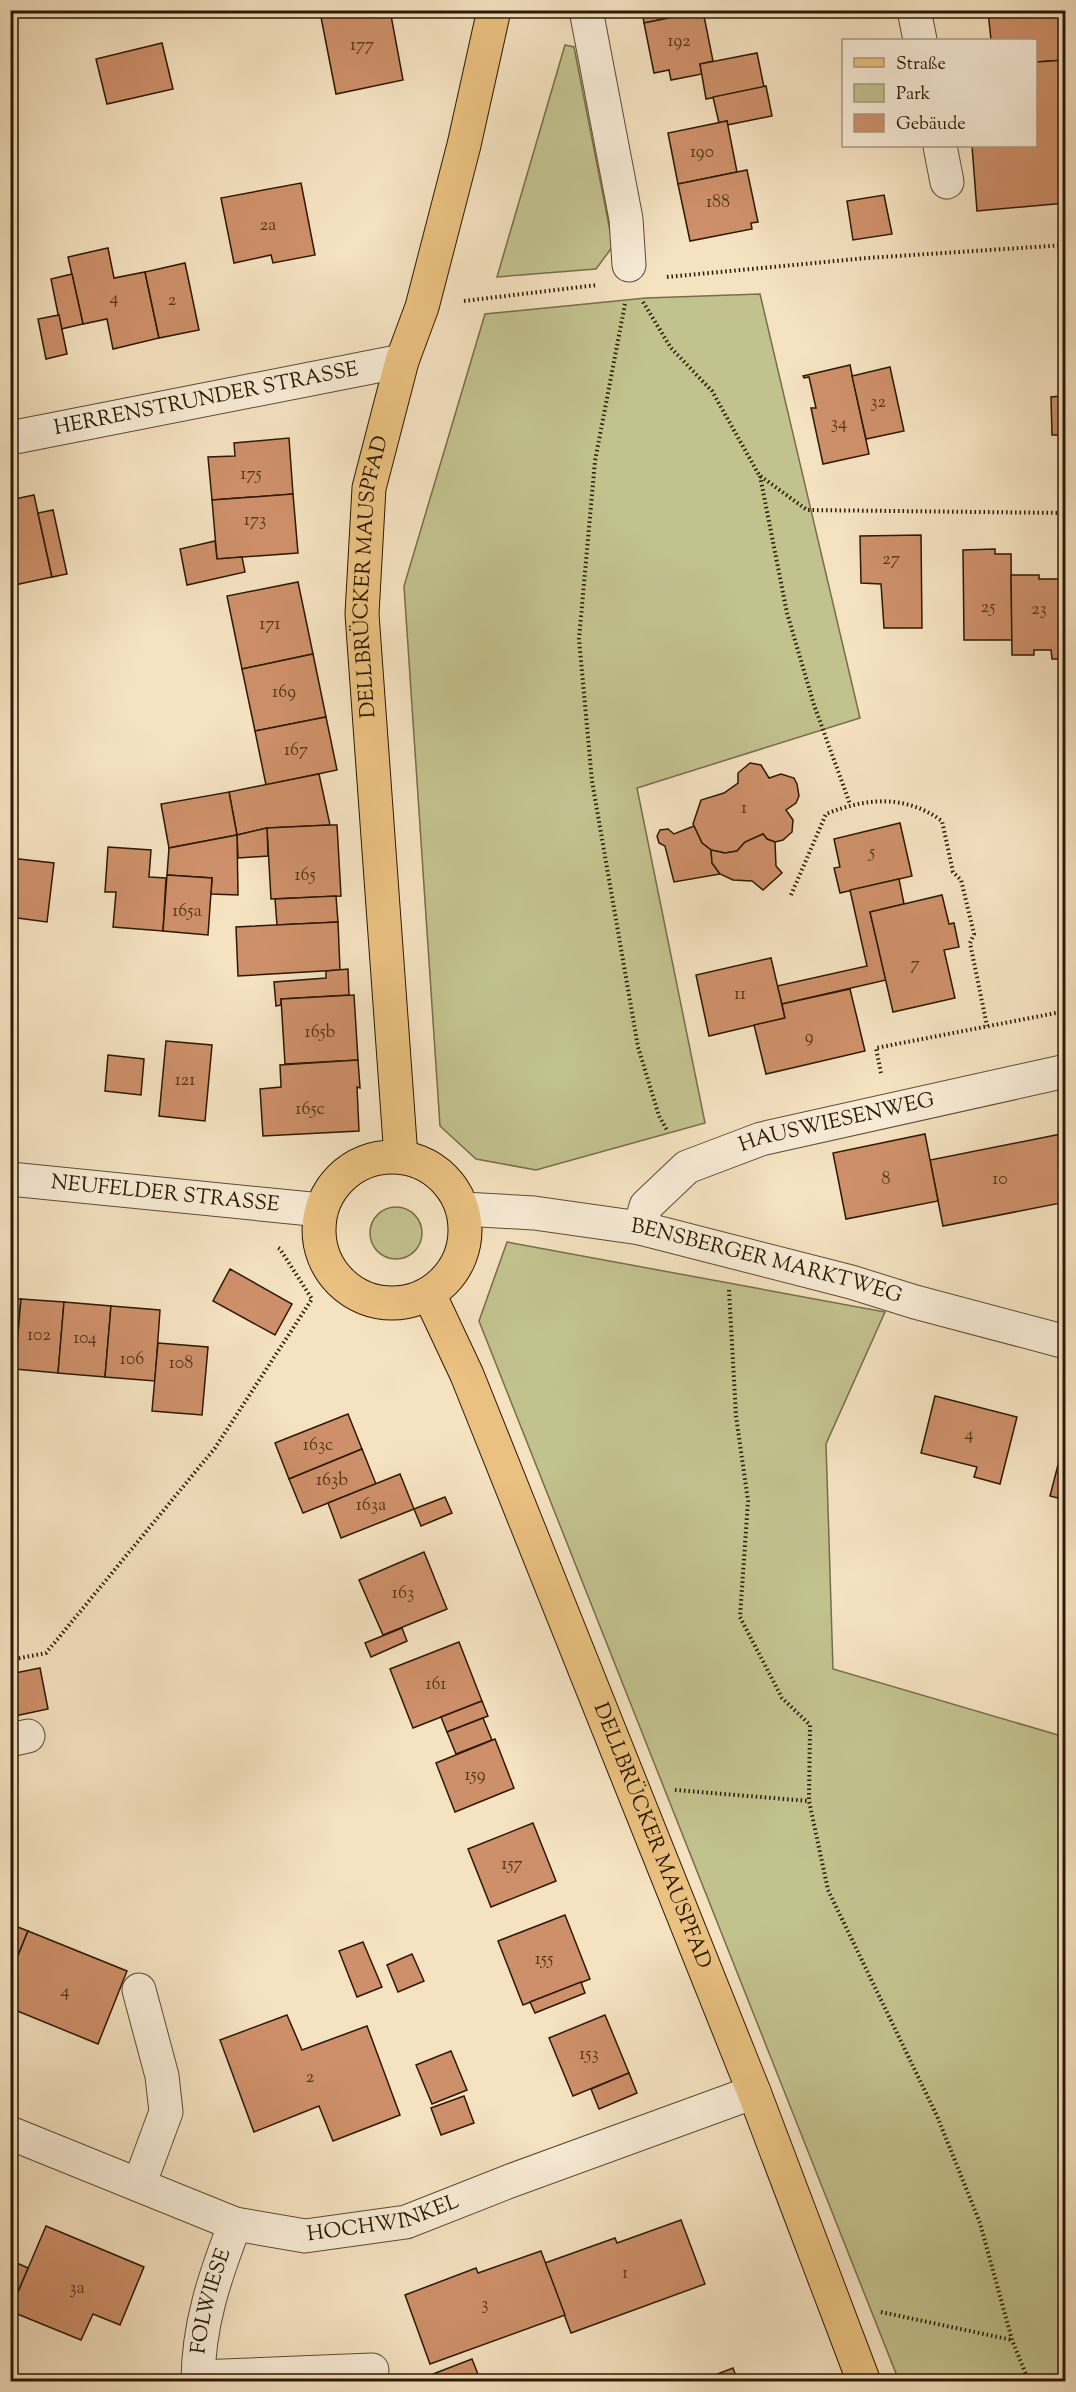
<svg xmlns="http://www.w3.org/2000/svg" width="1076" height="2392" font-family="'Sorts Mill Goudy',serif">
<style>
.green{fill:#c2c28f;stroke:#766e48;stroke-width:1.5}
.building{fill:#ce906a;stroke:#2b1900;stroke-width:1.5}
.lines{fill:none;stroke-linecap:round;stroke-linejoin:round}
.minor-casing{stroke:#5e4b30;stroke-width:35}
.major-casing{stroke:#2b1900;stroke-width:35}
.path{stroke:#2b1900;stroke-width:4;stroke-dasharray:1.5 3;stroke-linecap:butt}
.minor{stroke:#f8ecd7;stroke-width:33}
.major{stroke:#eac180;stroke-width:33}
.labels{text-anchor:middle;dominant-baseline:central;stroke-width:4.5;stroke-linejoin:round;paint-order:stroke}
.number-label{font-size:18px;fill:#54371a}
.street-label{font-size:21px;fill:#2b1900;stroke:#f8ecd7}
</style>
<rect width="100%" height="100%" fill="#f5e2c1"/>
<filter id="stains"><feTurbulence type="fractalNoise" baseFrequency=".00333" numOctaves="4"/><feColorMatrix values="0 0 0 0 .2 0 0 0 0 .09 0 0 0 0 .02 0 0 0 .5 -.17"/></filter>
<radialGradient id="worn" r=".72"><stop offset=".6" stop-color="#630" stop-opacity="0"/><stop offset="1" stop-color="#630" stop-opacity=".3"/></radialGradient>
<!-- green -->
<g class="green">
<polygon points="565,45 574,47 613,246 596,269 497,277"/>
<polygon points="760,294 860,718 637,788 705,1123 536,1170 476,1159 440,1126 404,586 485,314 646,298"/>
<circle cx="396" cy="1233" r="26"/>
<polygon points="507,1242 885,1312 826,1444 833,1669 1065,1737 1065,2381 899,2381 479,1321"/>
</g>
<!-- building -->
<g class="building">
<polygon points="329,10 390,10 403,80 336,94 320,12"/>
<polygon points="642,10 708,10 644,23"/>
<polygon points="1066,10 1066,60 1036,62 1036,40 991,40 988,11"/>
<polygon points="703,11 713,61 700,64 702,74 671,80 669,70 654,73 644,23"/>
<polygon points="162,43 173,89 107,104 96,59"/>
<polygon points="757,53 764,87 706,99 700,64"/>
<polygon points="1066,60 1066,203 977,211 972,146 1036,146 1036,62"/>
<polygon points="766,86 772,116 727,125 727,121 719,123 713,97"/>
<polygon points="727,121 737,172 678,184 668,133"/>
<polygon points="747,170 758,222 751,223 752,229 690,241 678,184"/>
<polygon points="301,183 315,255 273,263 271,255 234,263 221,198"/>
<polygon points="884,195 892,234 853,240 847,201"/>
<polygon points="108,248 114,278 145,272 159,338 113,349 107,319 83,324 68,257"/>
<polygon points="185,263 199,330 159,338 145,272"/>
<polygon points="72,274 83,324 61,329 51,279"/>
<polygon points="59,315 67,354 46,359 38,319"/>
<rect x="1063" y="317" width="3" height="40"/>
<polygon points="1060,357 1066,357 1066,396 1061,396"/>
<polygon points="850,365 869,454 823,464 811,408 816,408 809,377 804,378 803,376"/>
<polygon points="890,367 904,431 866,439 852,376"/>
<polygon points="1061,396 1066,396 1066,435 1052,435 1051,397"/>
<polygon points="289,438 293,494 212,500 208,457 235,456 234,443"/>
<polygon points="293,494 298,553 217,559 212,500"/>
<polygon points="34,495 52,577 10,586 10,500"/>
<polygon points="53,510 67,574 52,577 38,513"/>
<polygon points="921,535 922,628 884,628 881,584 861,583 860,536"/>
<polygon points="215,541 217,559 242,557 245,572 187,585 180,549"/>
<polygon points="995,549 995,554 1011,554 1012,640 964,640 963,550"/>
<polygon points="1011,575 1039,575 1039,579 1066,579 1066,659 1052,659 1051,650 1034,650 1034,655 1012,655"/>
<polygon points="298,582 313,654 242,669 227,596"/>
<polygon points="313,654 326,717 255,731 242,669"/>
<polygon points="326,717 337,770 266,785 255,731"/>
<polygon points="750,763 761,765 769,778 781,774 794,778 797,784 799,796 796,803 786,810 793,820 792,832 783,840 775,842 767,839 763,834 745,842 737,851 725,853 711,850 702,843 693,824 701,800 724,793 738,783 738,773"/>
<polygon points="319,774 330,825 267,828 237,835 229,792"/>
<polygon points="229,792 237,835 169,848 161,804"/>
<polygon points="900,823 912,876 840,893 834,868 840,867 834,839"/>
<polygon points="330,825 337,825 341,896 271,899 267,828"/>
<polygon points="694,826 702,843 711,850 712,863 720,874 674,882 665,846 659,843 657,836 660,830 668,829 674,834"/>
<polygon points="267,828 268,856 238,858 237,835"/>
<polygon points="763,834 767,839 775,842 776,866 782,873 763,890 752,881 733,880 720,874 712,863 711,850 725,853 737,851 745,842"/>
<polygon points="237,835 238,895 211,894 212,878 167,875 169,848"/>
<polygon points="108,847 151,850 149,877 166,878 163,931 113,927 116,892 105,892"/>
<polygon points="10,858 54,863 47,922 10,917"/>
<polygon points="167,875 212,878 208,935 163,931"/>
<polygon points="899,879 904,904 870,912 886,980 782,1004 777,986 867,966 850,890"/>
<polygon points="942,895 949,924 954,923 959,947 944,950 955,998 893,1012 870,912"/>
<polygon points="336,896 338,922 277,925 275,899"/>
<polygon points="338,922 340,970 238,976 236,927"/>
<polygon points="771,958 785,1018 709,1036 696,975"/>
<polygon points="348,969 349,995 281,999 281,1005 276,1006 274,982 326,978 326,971"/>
<polygon points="850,989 865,1051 766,1074 754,1025 785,1018 782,1004"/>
<polygon points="354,995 358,1060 285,1064 281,999"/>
<polygon points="166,1041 212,1045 205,1121 159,1116"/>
<polygon points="108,1055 144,1059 141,1095 105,1091"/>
<polygon points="358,1060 360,1088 357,1087 359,1131 263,1136 260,1089 281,1087 280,1065"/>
<polygon points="1066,1133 1066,1202 943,1226 930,1160"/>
<polygon points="925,1134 938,1201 846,1219 833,1153"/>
<polygon points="230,1269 292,1304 275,1335 213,1301"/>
<polygon points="10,1298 21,1299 15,1369 10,1369"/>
<polygon points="21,1299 64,1302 58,1373 15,1369"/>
<polygon points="64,1302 111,1306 105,1377 58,1373"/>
<polygon points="111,1306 160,1310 155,1381 105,1377"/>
<polygon points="158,1343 208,1347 202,1415 152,1411"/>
<polygon points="935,1396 1017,1417 1000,1484 974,1477 977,1467 921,1453"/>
<polygon points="348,1414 362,1449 289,1479 275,1443"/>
<polygon points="1066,1434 1066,1500 1050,1496"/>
<polygon points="362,1449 376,1484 303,1513 289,1479"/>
<polygon points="400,1474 414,1509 341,1538 328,1503"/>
<polygon points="445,1497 452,1513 421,1526 414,1509"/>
<polygon points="424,1552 447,1609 383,1635 359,1580"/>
<polygon points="402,1628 407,1641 371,1657 365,1643"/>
<polygon points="459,1642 482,1701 413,1728 390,1669"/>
<polygon points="40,1668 48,1709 10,1717 10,1674"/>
<polygon points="482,1701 488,1716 447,1732 441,1717"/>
<polygon points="483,1718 492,1740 456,1754 447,1732"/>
<polygon points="495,1739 514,1788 455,1812 436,1763"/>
<polygon points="533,1823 556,1881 491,1907 468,1849"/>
<polygon points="565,1915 590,1979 523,2005 498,1941"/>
<polygon points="10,1924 28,1931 10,1975"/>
<polygon points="28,1931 127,1971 98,2044 10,2008 10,1975"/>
<polygon points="363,1942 382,1987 357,1997 339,1951"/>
<polygon points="412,1954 424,1981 398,1992 387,1965"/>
<polygon points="581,1982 585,1993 535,2013 530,2002"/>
<polygon points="287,2015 302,2050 367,2026 400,2115 333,2141 319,2106 254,2132 220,2040"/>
<polygon points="605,2015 629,2073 573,2096 549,2038"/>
<polygon points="451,2051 467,2090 432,2104 416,2065"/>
<polygon points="629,2073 637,2093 599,2109 591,2089"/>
<polygon points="464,2096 474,2123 441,2135 431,2108"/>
<polygon points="681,2220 705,2284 571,2333 545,2263 615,2238 617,2243"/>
<polygon points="46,2226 144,2267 120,2325 93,2314 81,2340 10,2311"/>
<polygon points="541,2251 565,2315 430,2364 405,2295 476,2268 478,2273"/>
<polygon points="10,2260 28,2268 10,2310"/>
<polygon points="472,2359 481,2382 435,2382 433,2374"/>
<polygon points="733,2368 738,2382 697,2382"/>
</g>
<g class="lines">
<defs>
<g id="minor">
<polyline points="586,10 626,219 629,265"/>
<polyline points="914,10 920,40"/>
<polyline points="940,146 947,182"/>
<path id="s1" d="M10,438L402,361"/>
<path id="s2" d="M10,1179L321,1210"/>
<path id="s3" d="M463,1209L534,1213L640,1228L851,1282L915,1302L1066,1342"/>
<path id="s4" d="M640,1228L646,1206L687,1167L761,1139L1066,1071"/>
<polyline points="10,1740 28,1736"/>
<polyline points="139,1990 162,2076 166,2112 139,2185"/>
<path id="s5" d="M10,2133L235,2224L305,2236L406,2222L510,2181L754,2092"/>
<polyline points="198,2377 372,2370"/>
<path id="s6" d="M198,2382C198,2325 215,2276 235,2224"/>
</g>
<g id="major">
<circle cx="392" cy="1230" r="73"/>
<path id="s7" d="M401,1157L362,614L369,488L402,361L422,307L464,145L494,10"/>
<path id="s8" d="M429,1294L467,1375L754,2092L864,2382"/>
</g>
</defs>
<!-- minor casing -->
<use href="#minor" class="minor-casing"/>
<!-- major casing -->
<use href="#major" class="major-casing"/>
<!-- path -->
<g class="path">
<polyline points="667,277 867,258 1066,245"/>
<polyline points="464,301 597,285"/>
<polyline points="643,302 671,348 712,391 759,475 807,510 1066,513"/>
<polyline points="625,304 595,461 579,639 592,781 638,1047 659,1116 668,1132"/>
<polyline points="760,476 787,613 814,705 850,804"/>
<path d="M791,895L826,814C866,798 905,794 942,821L953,872L961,880L974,934L970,943L987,1026"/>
<polyline points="881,1073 876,1048 1066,1011"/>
<polyline points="729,1290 736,1416 748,1501 740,1617 782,1698 810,1725 809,1801 828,1890 937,2116 980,2223 1012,2340 1029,2382"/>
<polyline points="10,1660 46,1653 215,1448 312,1299 280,1249 277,1247"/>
<polyline points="675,1790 809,1801"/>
<polyline points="881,2312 1012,2340"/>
</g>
<!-- minor -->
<use href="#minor" class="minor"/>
<!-- major -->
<use href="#major" class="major"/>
</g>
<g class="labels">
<!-- number labels -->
<g class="number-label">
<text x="679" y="42">192</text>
<text x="362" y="46">177</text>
<text x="702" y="153">190</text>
<text x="718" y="203">188</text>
<text x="268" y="226">2a</text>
<text x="114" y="299">4</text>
<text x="172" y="301">2</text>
<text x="878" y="403">32</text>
<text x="839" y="424">34</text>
<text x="251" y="475">175</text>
<text x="255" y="521">173</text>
<text x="891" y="560">27</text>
<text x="988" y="608">25</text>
<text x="1039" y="610">23</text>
<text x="270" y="625">171</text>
<text x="284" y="693">169</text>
<text x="296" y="751">167</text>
<text x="744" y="809">1</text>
<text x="872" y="853">5</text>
<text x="305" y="876">165</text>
<text x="187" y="912">165a</text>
<text x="915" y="965">7</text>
<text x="740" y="995">11</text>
<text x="320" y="1033">165b</text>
<text x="809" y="1038">9</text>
<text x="185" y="1081">121</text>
<text x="310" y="1110">165c</text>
<text x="886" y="1180">8</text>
<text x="1000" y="1180">10</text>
<text x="39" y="1336">102</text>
<text x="85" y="1339">104</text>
<text x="132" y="1360">106</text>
<text x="181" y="1364">108</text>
<text x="969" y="1435">4</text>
<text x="318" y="1446">163c</text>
<text x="332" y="1481">163b</text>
<text x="371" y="1506">163a</text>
<text x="403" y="1594">163</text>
<text x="436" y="1685">161</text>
<text x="475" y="1776">159</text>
<text x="512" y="1865">157</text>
<text x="544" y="1960">155</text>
<text x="65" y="1992">4</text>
<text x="589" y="2055">153</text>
<text x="310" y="2078">2</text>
<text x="625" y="2274">1</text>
<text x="77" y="2289">3a</text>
<text x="485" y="2305">3</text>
</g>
<!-- street labels -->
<g class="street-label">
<text stroke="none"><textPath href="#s1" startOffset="200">HERRENSTRUNDER STRASSE</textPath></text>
<text stroke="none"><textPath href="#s7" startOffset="582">DELLBRÜCKER MAUSPFAD</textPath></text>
<text stroke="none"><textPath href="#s4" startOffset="236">HAUSWIESENWEG</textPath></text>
<text stroke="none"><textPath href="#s2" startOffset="156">NEUFELDER STRASSE</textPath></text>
<text stroke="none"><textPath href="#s3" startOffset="309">BENSBERGER MARKTWEG</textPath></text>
<text stroke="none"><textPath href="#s8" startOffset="586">DELLBRÜCKER MAUSPFAD</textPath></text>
<text stroke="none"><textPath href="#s5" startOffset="394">HOCHWINKEL</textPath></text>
<text stroke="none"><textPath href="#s6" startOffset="82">FOLWIESE</textPath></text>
</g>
</g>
<!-- margin -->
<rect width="1076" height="2392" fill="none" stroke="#f5e2c1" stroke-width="36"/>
<rect x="12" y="12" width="1052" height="2368" fill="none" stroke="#2b1900" stroke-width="3"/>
<rect x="18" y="18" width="1040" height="2356" fill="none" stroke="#2b1900" stroke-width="1.5"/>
<!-- legend -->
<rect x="842" y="39" width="195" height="108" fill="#f8ecd7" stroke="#a69881" stroke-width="1.5"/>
<rect x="854" y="58" width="30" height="9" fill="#eac180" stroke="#a69881" stroke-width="1.5"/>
<text x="896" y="69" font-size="18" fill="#2b1900">Straße</text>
<rect x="854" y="84" width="30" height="18" fill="#c2c28f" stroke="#a69881" stroke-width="1.5"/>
<text x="896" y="99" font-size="18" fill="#2b1900">Park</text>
<rect x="854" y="114" width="30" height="18" fill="#ce906a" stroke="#a69881" stroke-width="1.5"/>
<text x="896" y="129" font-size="18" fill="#2b1900">Gebäude</text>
<rect width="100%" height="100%" filter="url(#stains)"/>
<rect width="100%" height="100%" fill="url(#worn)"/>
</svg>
